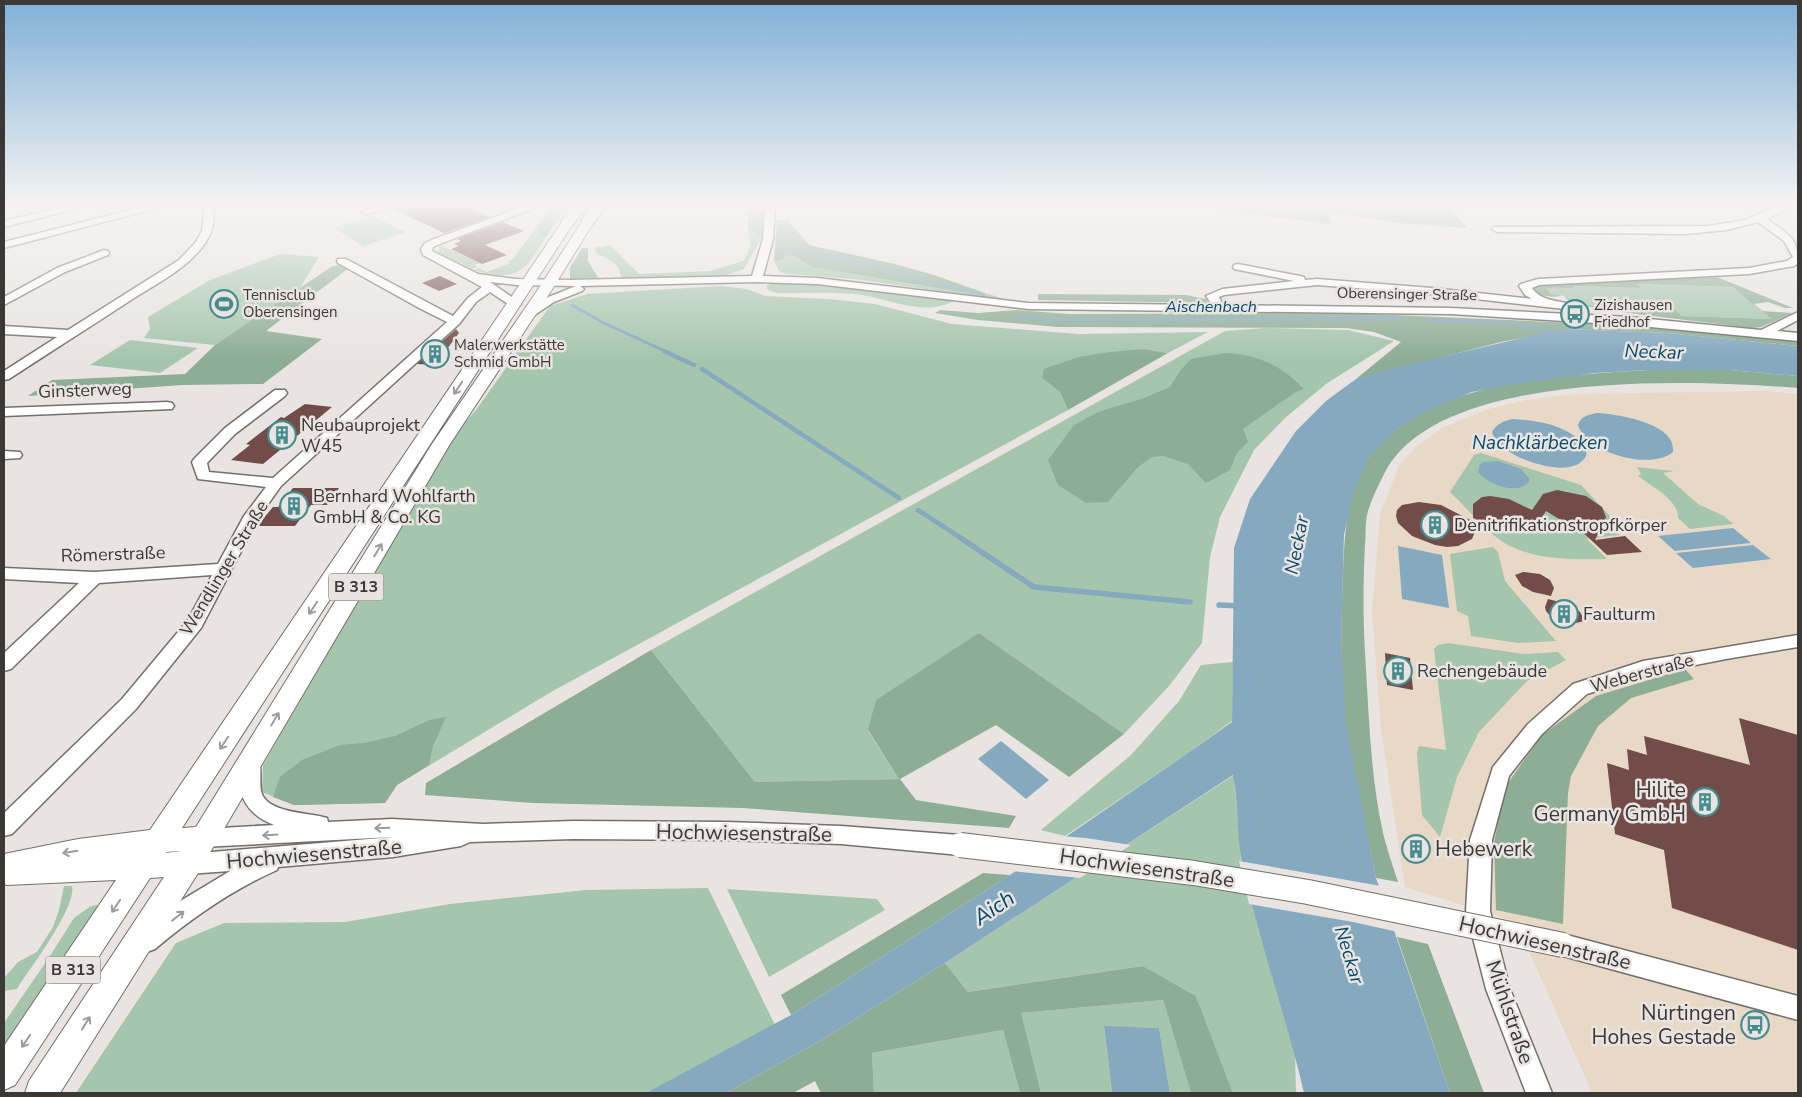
<svg xmlns="http://www.w3.org/2000/svg" width="1802" height="1097" font-family="'Nunito Sans',sans-serif">
<style>
.industrial{fill:#e8d9c6}
.green{fill:#a5c5ac}
.forest{fill:#8dad94}
.water{fill:#85a9bf}
.pier{fill:#e9e4e1}
.lines{fill:none;stroke-linecap:round;stroke-linejoin:round}
.stream-far2{stroke:#85a9bf;stroke-width:3}
.stream-far1{stroke:#85a9bf;stroke-width:4.5}
.stream{stroke:#85a9bf;stroke-width:5.5}
.building{fill:#714c49}
.minor-casing{stroke:#736f6c;stroke-width:3}
.major-casing{stroke:#736f6c;stroke-width:2}
.highway-casing{stroke:#736f6c;stroke-width:3}
.minor{fill:#fff;fill-rule:evenodd}
.major{fill:#fff;fill-rule:evenodd}
.highway{fill:#fff;fill-rule:evenodd}
.minor-bridge-casing{stroke:#736f6c;stroke-width:26;stroke-linecap:butt}
.minor-bridge{stroke:#fff;stroke-width:24}
.oneway{stroke:#9d9c9c}
.labels{text-anchor:middle;dominant-baseline:central;stroke-width:5;stroke-linejoin:round;paint-order:stroke}
.far-street-label{font-size:15px;fill:#3b3938;stroke:#e9e4e1}
.far-poi-label{font-size:15px;fill:#3b3938;stroke:#e9e4e1;text-anchor:start}
.far-water-label{font-size:16px;font-style:italic;fill:#074b6b;stroke:#e9e4e1}
.shield{fill:#e9e4e1;stroke:#6f6c6b;stroke-width:1}
.shield-label{font-size:16px;font-weight:bold;fill:#3b3938}
.street-label{font-size:18px;fill:#3b3938;stroke:#e9e4e1}
.poi-label{font-size:18px;fill:#3b3938;stroke:#e9e4e1;text-anchor:start}
.water-label{font-size:19px;font-style:italic;fill:#074b6b;stroke:#e9e4e1}
.near-poi-label{font-size:21px;fill:#3b3938;stroke:#e9e4e1;text-anchor:end}
.near-street-label{font-size:21px;fill:#3b3938;stroke:#e9e4e1}
.near-water-label{font-size:22px;font-style:italic;fill:#074b6b;stroke:#e9e4e1}
</style>
<rect width="100%" height="100%" fill="#e9e4e1"/>
<!-- industrial -->
<polygon class="industrial" points="1767,391 1798,394 1798,1093 1592,1093 1516,922 1405,887 1381,730 1372,611 1380,514 1400,464 1418,445 1442,428 1485,410 1526,400 1575,394"/>
<!-- green -->
<g class="green">
<polygon points="373,216 406,232 363,246 334,228"/>
<path d="M538,225L540,237L545,238C525,273 516,282 474,270L479,268L487,272L510,263L508,261L513,259Z"/>
<path d="M748,229L762,237L744,269L727,275L626,279L621,277C620,263 608,259 597,254L594,248L610,245L639,274L710,271L744,261L751,246Z"/>
<polygon points="440,245 480,263 474,265 477,267 472,269 438,252"/>
<polygon points="280,254 319,257 298,291 215,345 144,338 150,329 148,317 210,280"/>
<polygon points="793,255 812,267 978,295 985,293 1011,301 854,279 786,274 779,271 774,261 782,259 785,256"/>
<path d="M773,283L839,286L953,301C924,318 885,297 855,294C829,292 803,293 777,293L768,290L766,286Z"/>
<polygon points="1636,284 1733,287 1773,319 1682,316 1674,309 1582,305 1577,300 1567,300 1563,295 1551,294 1545,288 1574,287 1572,286 1640,288"/>
<polygon points="721,286 747,289 765,296 829,299 875,304 952,324 1078,334 1208,332 1168,353 1144,349 1042,378 1060,392 1068,410 551,692 397,785 385,803 294,805 262,792 263,765 454,435 476,410 550,306 587,294"/>
<polygon points="1265,328 1348,330 1394,341 1326,384 1285,418 1254,450 1220,517 1210,557 1202,643 1169,686 1124,734 979,633 868,731 899,779 755,782 651,650 1225,331"/>
<polygon points="130,340 198,348 160,373 90,365"/>
<path d="M1481,453L1581,485L1609,515L1613,528L1619,535L1587,539L1607,559C1573,560 1538,560 1508,545C1489,535 1466,507 1450,492L1474,455Z"/>
<path d="M1637,467L1674,471L1663,473L1698,504L1724,516L1733,524L1690,529L1678,518C1679,500 1651,486 1638,476L1641,474Z"/>
<polygon points="1493,547 1498,552 1505,581 1556,641 1518,643 1471,636 1468,616 1457,611 1450,554"/>
<polygon points="1448,643 1524,654 1558,652 1566,660 1527,681 1479,732 1457,777 1440,837 1422,815 1417,753 1419,746 1446,750 1434,649 1438,645"/>
<polygon points="1233,662 1232,721 1185,755 1065,836 1041,830 1131,755 1179,701 1201,665"/>
<polygon points="1234,775 1241,860 1259,932 1295,1053 1296,1093 1233,1093 1196,996 1143,966 968,992 945,963"/>
<path d="M64,886H72C77,907 30,968 17,989L4,991V978L18,962L37,952L53,927L59,910Z"/>
<polygon points="708,888 775,1025 646,1093 76,1093 176,943 224,923 345,922 450,904 586,890"/>
<polygon points="727,889 877,899 885,910 769,977"/>
<polygon points="97,905 100,907 95,918 4,1055 4,1023 48,959 74,918 91,906"/>
<polygon points="1163,1000 1191,1093 1170,1093 1159,1028 1104,1027 1112,1093 1041,1093 1020,1013"/>
<polygon points="1003,1030 1020,1093 874,1093 872,1053"/>
</g>
<!-- forest -->
<g class="forest">
<polygon points="550,206 568,206 545,238 540,237 538,225"/>
<polygon points="748,206 764,206 765,220 762,237 748,229"/>
<polygon points="1207,206 1449,206 1467,228 1400,223 1328,212 1332,224 1213,209"/>
<polygon points="777,220 788,220 809,245 895,264 937,276 985,293 978,295 812,267 793,255 785,256 783,259 774,261"/>
<polygon points="582,248 588,248 588,261 598,278 570,279 570,268"/>
<polygon points="341,264 349,268 266,331 322,339 263,384 182,385 28,396 52,380 185,374 215,345 331,267"/>
<path d="M1717,277L1793,308H1785L1768,302L1753,304L1733,287L1637,284L1641,288L1573,286L1574,288H1546L1551,294L1563,295C1551,299 1542,296 1532,290V287L1545,284Z"/>
<polygon points="1038,294 1186,295 1206,299 1208,303 1038,300"/>
<polygon points="1564,303 1583,305 1674,309 1682,316 1772,319 1762,311 1793,313 1761,327 1752,328 1636,314"/>
<polygon points="940,310 978,313 1016,310 1070,314 1348,313 1642,326 1798,340 1798,346 1667,333 1568,329 1501,342 1356,379 1401,342 1374,332 1346,328 1058,327 978,320 935,313"/>
<polygon points="1144,349 1168,353 1068,410 1060,392 1042,378 1044,369 1079,357 1110,352"/>
<path d="M1225,353C1257,354 1282,366 1304,389L1294,393L1243,429L1248,442L1237,453L1230,470L1206,483L1188,464L1163,456L1152,457L1138,467L1108,502L1086,503L1058,485L1048,460L1074,425L1098,412L1144,398L1170,387L1180,371L1191,359Z"/>
<path d="M1649,370H1729L1798,376V388C1698,380 1440,368 1385,472C1379,484 1370,502 1367,515C1365,525 1366,536 1365,545C1363,582 1363,617 1365,653C1369,714 1370,777 1384,837C1388,852 1393,867 1398,882L1376,878C1366,827 1354,776 1346,725C1339,676 1341,624 1343,574C1344,538 1347,489 1369,457C1376,448 1389,435 1398,428C1465,378 1569,375 1649,370Z"/>
<polygon points="979,633 1124,734 1069,777 996,725 900,779 916,800 1016,816 1009,828 743,808 533,803 425,795 426,783 651,650 755,782 899,779 868,730 876,700"/>
<polygon points="1685,669 1694,679 1631,698 1598,726 1571,776 1568,793 1563,924 1496,910 1494,843 1505,787 1542,735 1596,696"/>
<polygon points="446,717 433,746 429,765 397,785 385,803 294,805 273,797 280,777 302,760 340,745 364,743 395,736 430,720"/>
<polygon points="983,873 1010,875 791,1015 781,995"/>
<polygon points="1397,937 1428,944 1484,1093 1450,1093"/>
<polygon points="945,963 968,992 1143,966 1196,996 1233,1093 1191,1093 1163,1000 1021,1013 1041,1093 1020,1093 1003,1030 872,1053 874,1093 821,1093 815,1081 793,1093 726,1093 820,1041"/>
</g>
<!-- water -->
<g class="water">
<path d="M1568,329L1667,333L1798,346V376L1729,370H1649L1594,373L1526,382L1472,392L1428,410L1398,428L1369,457L1354,490L1344,535L1341,643L1346,724L1376,878L1450,1093H1304C1286,1015 1258,940 1242,862C1236,834 1239,803 1233,775L945,963L820,1041L726,1093H646L791,1015L1010,875L1185,755L1232,722L1234,548L1250,499L1296,431L1326,401L1356,379L1390,369L1551,331Z"/>
<path d="M1597,413C1617,414 1677,423 1673,452C1650,471 1587,453 1578,425C1581,416 1588,415 1597,413Z"/>
<path d="M1513,419C1535,420 1575,426 1585,449C1587,452 1587,456 1584,459C1568,481 1498,457 1492,432C1497,423 1504,421 1513,419Z"/>
<path d="M1498,461L1521,469L1529,478V482C1517,496 1487,484 1478,472L1480,464L1484,462Z"/>
<polygon points="1733,528 1751,543 1675,551 1658,536"/>
<polygon points="1753,545 1771,559 1693,568 1676,553"/>
<polygon points="1398,546 1442,555 1449,608 1402,599"/>
<polygon points="1001,741 1049,780 1026,799 978,759"/>
<polygon points="1104,1026 1159,1028 1170,1093 1112,1093"/>
</g>
<!-- pier -->
<g class="pier">
<polygon points="1061,836 1086,838 1131,845 1080,878 1011,871"/>
<polygon points="1239,861 1381,886 1398,932 1353,922 1249,904"/>
</g>
<g class="lines">
<!-- stream-far2 -->
<g class="stream-far2">
<polyline points="757,232 760,206"/>
<polyline points="778,248 791,252 816,253 828,258 843,258 865,266 879,266 886,270 902,272 915,278 984,295"/>
<polyline points="572,305 604,323 667,352"/>
<polyline points="1019,316 1041,320 1402,319"/>
<polyline points="1427,320 1509,324 1558,332"/>
</g>
<!-- stream-far1 -->
<g class="stream-far1">
<polyline points="664,351 694,365"/>
<polyline points="702,369 899,498"/>
<polyline points="918,510 964,540"/>
</g>
<!-- stream -->
<g class="stream">
<polyline points="962,539 1034,587 1190,602"/>
<polyline points="1219,605 1241,606"/>
</g>
</g>
<!-- building -->
<g class="building">
<polygon points="394,206 465,206 490,217 444,233 391,208"/>
<polygon points="503,222 524,231 485,245 507,255 482,264 451,249 459,246 454,244 461,241 457,239"/>
<polygon points="440,276 457,284 439,291 422,283"/>
<polygon points="456,329 459,333 435,365 417,364"/>
<polygon points="305,404 332,407 263,464 231,460 250,445 246,444 281,417 284,418"/>
<polygon points="293,488 339,488 327,505 311,505 295,526 257,526 273,507 278,507"/>
<polygon points="1557,490 1586,496 1602,507 1606,517 1595,540 1625,536 1642,552 1607,555 1574,524 1559,519 1546,511 1535,528 1520,532 1500,530 1473,518 1473,504 1482,497 1490,496 1509,499 1532,510 1543,494"/>
<polygon points="1419,502 1441,505 1478,524 1472,539 1458,546 1447,547 1435,545 1412,536 1398,523 1396,516 1397,510 1402,505"/>
<polygon points="1523,572 1540,574 1550,580 1554,588 1551,596 1533,592 1522,586 1515,575"/>
<polygon points="1548,599 1571,605 1580,612 1585,621 1571,624 1553,619 1546,611 1545,607"/>
<polygon points="1385,653 1410,658 1413,690 1387,685"/>
<polygon points="1739,718 1798,735 1798,950 1672,908 1664,850 1615,834 1607,763 1629,770 1627,749 1647,755 1644,736 1750,765"/>
</g>
<g class="lines">
<defs>
<g id="minor">
<polygon points="68,206 86,206 4,227 4,221"/>
<polygon points="147,206 165,206 4,248 4,242"/>
<path d="M203,206H213C215,221 213,233 203,246C185,270 156,284 131,300C90,327 50,352 9,379L4,380V371L57,337L4,334V326L68,330L179,260L196,242L202,231L204,215Z"/>
<polygon points="376,206 392,206 366,215 361,212"/>
<path d="M525,206H540L442,243L433,247L432,251L478,274L516,279L570,280L752,276L763,239L765,206H775L773,239L763,276L817,278L1028,303L1212,305L1206,296L1222,289L1294,281L1234,269L1233,267L1234,265L1238,264L1300,276L1304,277L1305,280L1317,279L1432,288L1532,299L1525,295L1519,286L1521,284L1538,279L1749,268L1787,261L1793,257L1784,241L1758,222L1727,230L1686,234L1497,232L1492,229L1493,227L1707,226L1745,220L1779,206H1792L1767,219C1787,234 1798,236 1798,263L1794,266L1749,274L1539,285L1532,288C1541,302 1562,301 1577,305L1579,307L1577,309L1573,310L1432,294L1317,285L1224,295L1219,297L1223,305L1451,308L1629,317L1761,330L1798,312V320L1777,331L1798,333V341L1629,325L1451,314L1028,309L817,284L757,282L580,286L584,289L582,291L554,302L527,320L523,318L521,316L523,314L546,298L576,286L516,285L490,282L519,302L521,304L519,306H511L490,292L476,302L459,324L281,486L259,517L201,628L136,709L12,834L4,836V813L122,699L188,620L212,575L99,583L11,669L4,671V653L79,583L4,579V568L94,572L218,564L244,516L266,487L198,479L192,462L194,459L225,428L275,390H285L287,393L285,396L235,434L207,463L209,472L273,478L447,322L421,309L338,263L337,261L338,259H346L453,316L468,298L482,287L423,255L421,249L425,243L434,239Z"/>
<polygon points="104,250 108,251 109,253 108,255 65,272 4,305 4,297 57,268"/>
<polygon points="167,402 172,403 174,406 172,409 4,416 4,408"/>
<polygon points="4,451 20,452 22,455 20,458 4,459"/>
<polygon points="1798,635 1798,647 1726,659 1645,675 1587,694 1542,734 1509,776 1492,840 1490,911 1510,989 1552,1093 1526,1093 1486,989 1466,911 1470,840 1493,767 1528,724 1573,684 1643,661"/>
<path d="M250,754L257,756C263,767 259,779 261,791C266,814 309,812 327,818L328,822L392,819L483,824L573,821L726,822L841,826L960,835L968,838L971,845L968,852L960,855L841,844L726,840L573,839L470,842L461,846L393,857L278,867L277,870C232,890 193,917 155,949L147,952L139,949L135,941L139,933L182,900L230,871L188,874L180,871L177,864L180,857L188,854L393,837L203,847L195,845L192,838L195,831L203,829L274,825C251,816 239,801 239,776C240,769 239,763 243,756Z"/>
<polygon points="1563,934 1798,996 1798,1020 1563,956 1555,953 1551,945 1555,937"/>
</g>
<path id="major" d="M589,216L595,220L553,288L450,444L198,873L60,1093H25L29,1081L164,877L150,878L15,1085L4,1090V1046L116,880L7,885L4,884V854L78,839L150,830L564,219H572L574,222L182,828L196,827L432,444L539,288L583,220ZM178,851H181L166,853L167,852Z"/>
<g id="highway">
<polygon points="572,206 586,206 573,225 563,225 561,222"/>
<polygon points="591,206 605,206 594,223 584,223 582,220"/>
</g>
</defs>
<!-- minor casing -->
<use href="#minor" class="minor-casing"/>
<!-- major casing -->
<use href="#major" class="major-casing"/>
<!-- highway casing -->
<use href="#highway" class="highway-casing"/>
<!-- minor -->
<use href="#minor" class="minor"/>
<!-- major -->
<use href="#major" class="major"/>
<!-- highway -->
<use href="#highway" class="highway"/>
<defs>
<polyline id="minor-bridge" points="960,845 1194,873 1308,892 1563,945"/>
</defs>
<!-- minor-bridge casing -->
<use href="#minor-bridge" class="minor-bridge-casing"/>
<!-- minor-bridge -->
<use href="#minor-bridge" class="minor-bridge"/>
</g>
<!-- one-way arrows -->
<defs><path id="oneway-shaft" d="M-6 0H5M1.5-3L5.5 0L1.5 3" fill="none" stroke-width="1.6" stroke-linecap="round" stroke-linejoin="round" transform="scale(1.25)"/></defs>
<g class="oneway">
<use href="#oneway-shaft" transform="translate(458 388) rotate(124)"/>
<use href="#oneway-shaft" transform="translate(378 550) rotate(-59)"/>
<use href="#oneway-shaft" transform="translate(313 608) rotate(123)"/>
<use href="#oneway-shaft" transform="translate(275 719) rotate(-59)"/>
<use href="#oneway-shaft" transform="translate(224 743) rotate(123)"/>
<use href="#oneway-shaft" transform="translate(382 828) rotate(178)"/>
<use href="#oneway-shaft" transform="translate(270 835) rotate(176)"/>
<use href="#oneway-shaft" transform="translate(70 852) rotate(170)"/>
<use href="#oneway-shaft" transform="translate(116 906) rotate(124)"/>
<use href="#oneway-shaft" transform="translate(178 916) rotate(-38)"/>
<use href="#oneway-shaft" transform="translate(86 1023) rotate(-58)"/>
<use href="#oneway-shaft" transform="translate(26 1041) rotate(124)"/>
</g>
<!-- sky -->
<linearGradient id="sky" x2="0" y2="1"><stop stop-color="#80b0d8"/><stop offset="0.57" stop-color="#f5f3f2"/><stop offset="1" stop-color="#f5f3f2" stop-opacity="0"/></linearGradient>
<rect width="1802" height="360" fill="url(#sky)"/>
<!-- icons -->
<defs>
<symbol id="stadium-ring" viewBox="-11 -11 22 22"><circle r="9.5" fill="#e9e4e1" stroke="#458d8e" stroke-width="1.5"/><path d="M0-5a6.5 5 0 1 0 0 10a6.5 5 0 1 0 0-10ZM-3.5-1.8h7v3.6h-7Z" fill="#458d8e"/></symbol>
<symbol id="bus-ring" viewBox="-11 -11 22 22"><circle r="9.5" fill="#e9e4e1" stroke="#458d8e" stroke-width="1.5"/><path d="M-5-6H5V4H4V6H2V4H-2V6H-4V4H-5ZM-3.5-4V0h7V-4ZM-3.5 1.2v1.5H-2V1.2ZM2 1.2v1.5H3.5V1.2Z" fill="#458d8e"/></symbol>
<symbol id="building-ring" viewBox="-11 -11 22 22"><circle r="9.5" fill="#e9e4e1" stroke="#458d8e" stroke-width="1.5"/><path d="M-4-6H4V6H1V3H-1V6H-4ZM-2.5-4.3h1.7v1.8h-1.7ZM.8-4.3h1.7v1.8H.8ZM-2.5-1h1.7V.8h-1.7ZM.8-1h1.7V.8H.8Z" fill="#458d8e"/></symbol>
</defs>
<g fill-rule="evenodd">
<use href="#stadium-ring" x="208" y="288" width="32" height="32"/>
<use href="#bus-ring" x="1559" y="298" width="32" height="32"/>
<use href="#building-ring" x="419" y="338" width="32" height="32"/>
<use href="#building-ring" x="266" y="419" width="32" height="32"/>
<use href="#building-ring" x="278" y="490" width="32" height="32"/>
<use href="#building-ring" x="1419" y="509" width="32" height="32"/>
<use href="#building-ring" x="1548" y="598" width="32" height="32"/>
<use href="#building-ring" x="1382" y="655" width="32" height="32"/>
<use href="#building-ring" x="1689" y="786" width="32" height="32"/>
<use href="#building-ring" x="1400" y="833" width="32" height="32"/>
<use href="#bus-ring" x="1739" y="1009" width="32" height="32"/>
</g>
<g class="labels">
<!-- far-street labels -->
<g class="far-street-label">
<text transform="translate(1407 294) rotate(1)">Oberensinger Straße</text>
</g>
<!-- far-poi labels -->
<g class="far-poi-label">
<text x="243" y="295">Tennisclub<tspan x="243" dy="17">Oberensingen</tspan></text>
<text x="1594" y="305">Zizishausen<tspan x="1594" dy="17">Friedhof</tspan></text>
<text x="454" y="345">Malerwerkstätte<tspan x="454" dy="17">Schmid GmbH</tspan></text>
</g>
<!-- far-water labels -->
<g class="far-water-label">
<text x="1211" y="307">Aischenbach</text>
</g>
<!-- shield labels -->
<g class="shield">
<rect x="328.5" y="573.5" width="55" height="27" rx="4"/>
<rect x="45.5" y="956.5" width="55" height="27" rx="4"/>
</g>
<g class="shield-label">
<text x="356" y="587">B 313</text>
<text x="73" y="970">B 313</text>
</g>
<!-- street labels -->
<g class="street-label">
<text transform="translate(85 390) rotate(-2)">Ginsterweg</text>
<text transform="translate(113 554) rotate(-2)">Römerstraße</text>
<text transform="translate(224 568) rotate(-59)">Wendlinger Straße</text>
<text transform="translate(1642 673) rotate(-15)">Weberstraße</text>
</g>
<!-- poi labels -->
<g class="poi-label">
<text x="301" y="425">Neubauprojekt<tspan x="301" dy="21">W45</tspan></text>
<text x="313" y="496">Bernhard Wohlfarth<tspan x="313" dy="21">GmbH &amp; Co. KG</tspan></text>
<text x="1454" y="525">Denitrifikationstropfkörper</text>
<text x="1583" y="614">Faulturm</text>
<text x="1417" y="671">Rechengebäude</text>
</g>
<!-- water labels -->
<g class="water-label">
<text transform="translate(1654 352) rotate(2)">Neckar</text>
<text x="1540" y="443">Nachklärbecken</text>
<text transform="translate(1297 545) rotate(-79)">Neckar</text>
<text transform="translate(1349 955) rotate(73)">Neckar</text>
</g>
<!-- near-poi labels -->
<g class="near-poi-label">
<text x="1686" y="790">Hilite<tspan x="1686" dy="24">Germany GmbH</tspan></text>
<text x="1435" y="849" text-anchor="start">Hebewerk</text>
<text x="1736" y="1013">Nürtingen<tspan x="1736" dy="24">Hohes Gestade</tspan></text>
</g>
<!-- near-street labels -->
<g class="near-street-label">
<text transform="translate(744 833) rotate(1)">Hochwiesenstraße</text>
<text transform="translate(314 854) rotate(-5)">Hochwiesenstraße</text>
<text transform="translate(1147 868) rotate(8)">Hochwiesenstraße</text>
<text transform="translate(1545 943) rotate(13)">Hochwiesenstraße</text>
<text transform="translate(1510 1012) rotate(71)">Mühlstraße</text>
</g>
<!-- near-water labels -->
<g class="near-water-label">
<text transform="translate(994 908) rotate(-34)">Aich</text>
</g>
</g>
<!-- border -->
<rect width="1802" height="1097" fill="none" stroke="#3b3938" stroke-width="10"/>
</svg>
